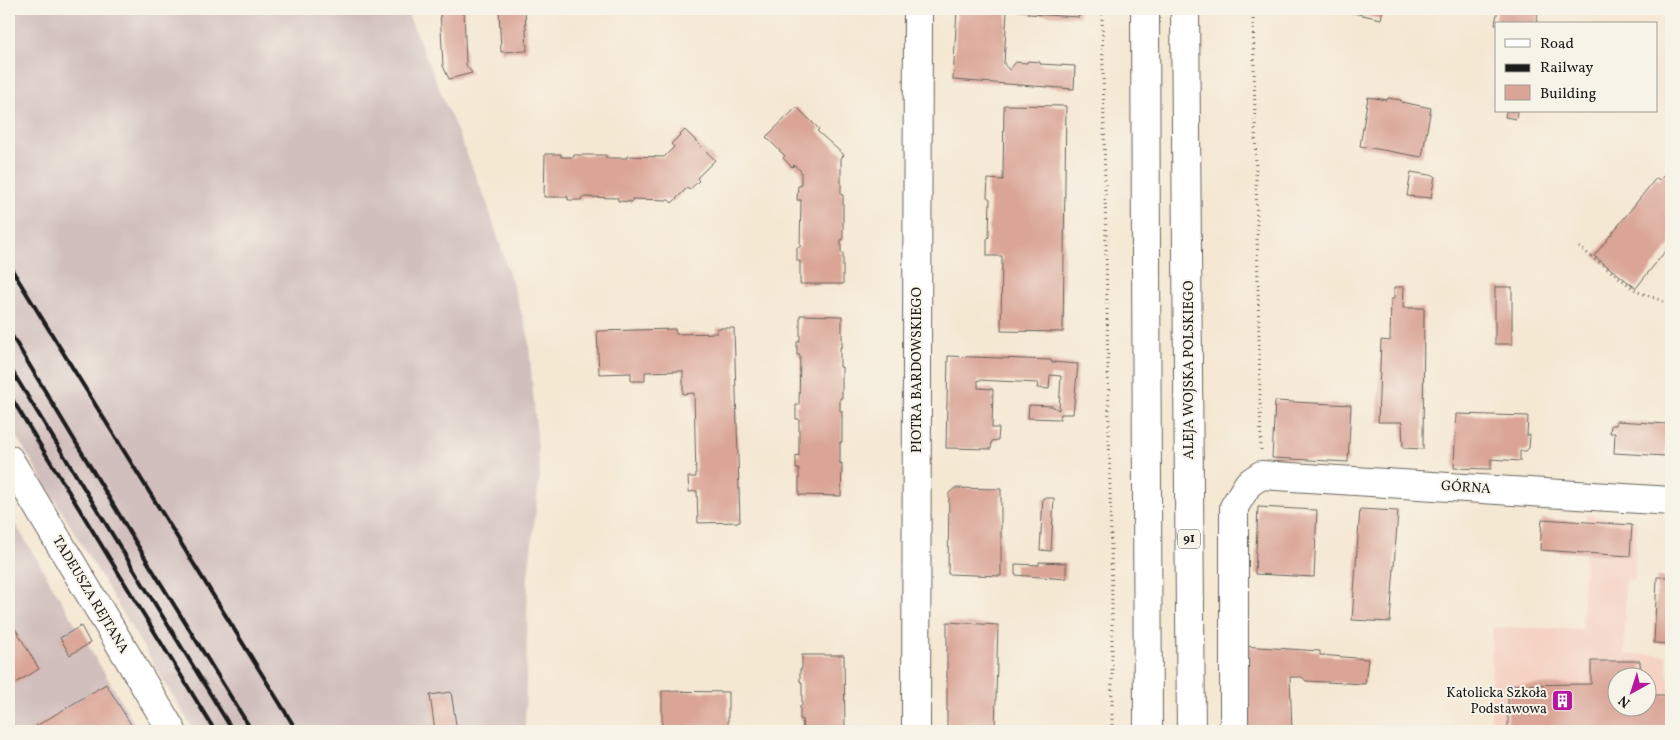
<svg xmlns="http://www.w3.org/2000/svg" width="1680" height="740" font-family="Vollkorn,serif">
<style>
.built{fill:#f5d2c3;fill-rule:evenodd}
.industrial{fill:#d1bfbd}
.building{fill:#daa597}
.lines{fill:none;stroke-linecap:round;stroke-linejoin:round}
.minor-casing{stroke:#68635c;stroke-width:30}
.major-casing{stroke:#68635c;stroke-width:30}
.path{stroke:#68635c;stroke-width:3;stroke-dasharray:1 4;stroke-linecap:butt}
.minor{stroke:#fff;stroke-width:28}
.major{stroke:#fff;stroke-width:28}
.rail{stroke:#1c1c1c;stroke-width:4}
.labels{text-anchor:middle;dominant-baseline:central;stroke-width:4;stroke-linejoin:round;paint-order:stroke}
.shield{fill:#f7f3e8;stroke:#5e5c59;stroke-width:1}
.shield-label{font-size:12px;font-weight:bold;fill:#1c1c1c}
.street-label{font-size:14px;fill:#1c1c1c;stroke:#f7f3e8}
.poi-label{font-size:14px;fill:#1c1c1c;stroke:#f7f3e8;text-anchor:end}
</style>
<rect width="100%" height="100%" fill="#f7f3e8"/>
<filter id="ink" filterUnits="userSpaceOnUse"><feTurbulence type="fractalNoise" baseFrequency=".02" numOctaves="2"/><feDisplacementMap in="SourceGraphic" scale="10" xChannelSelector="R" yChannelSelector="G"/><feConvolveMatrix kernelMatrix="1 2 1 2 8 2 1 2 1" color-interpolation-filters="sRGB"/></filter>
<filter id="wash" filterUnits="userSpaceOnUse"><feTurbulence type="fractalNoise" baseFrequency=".0096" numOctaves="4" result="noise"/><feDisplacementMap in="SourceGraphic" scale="20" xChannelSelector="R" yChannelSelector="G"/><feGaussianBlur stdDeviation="1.12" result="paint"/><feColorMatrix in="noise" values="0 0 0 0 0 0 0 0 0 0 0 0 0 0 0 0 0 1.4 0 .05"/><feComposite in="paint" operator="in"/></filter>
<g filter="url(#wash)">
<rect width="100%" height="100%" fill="#f5e8d3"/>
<!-- built -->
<path class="built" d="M1586,515L1637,522L1635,580H1625V654L1666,655L1671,701V731H1491L1492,627L1582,629ZM1618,678H1648V708H1618Z"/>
<!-- industrial -->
<g class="industrial">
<polygon points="9,9 406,9 487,203 528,334 540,473 528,577 525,731 194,731 9,424"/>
<polygon points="9,513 139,731 9,731"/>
</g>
<g id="blocks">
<!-- building -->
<g class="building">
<polygon points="440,9 464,9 466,65 472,73 449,79 443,66"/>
<polygon points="499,9 525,9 527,51 501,52"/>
<polygon points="957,9 1009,9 1007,11 1004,64 1009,70 1016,62 1027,63 1028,61 1040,62 1040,64 1075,66 1074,89 953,80"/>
<polygon points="1016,9 1079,9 1079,17 1028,14 1028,11 1018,11"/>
<polygon points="1335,9 1383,9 1381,19"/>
<polygon points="1498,9 1539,9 1536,24 1495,24"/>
<polygon points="1368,97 1387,100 1388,98 1401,100 1401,102 1431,108 1422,157 1360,146"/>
<polygon points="1004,105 1066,106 1063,332 1001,331 1002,256 987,256 987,239 989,237 990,199 987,197 988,179 1003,180"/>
<polygon points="797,107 819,129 817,131 844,155 841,158 841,195 843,195 843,240 841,240 841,253 843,253 843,284 800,284 800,261 797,261 797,247 800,247 801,200 797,200 798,186 801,186 801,171 794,165 792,167 783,158 785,156 766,137"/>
<polygon points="1506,111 1517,111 1516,119 1505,117"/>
<polygon points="685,130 715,160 697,178 699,181 689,190 687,188 672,203 669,200 632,199 632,202 618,201 618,198 582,197 581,200 568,200 568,197 544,197 545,154 561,154 561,157 574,157 574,155 606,155 606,158 627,158 627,156 664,157 674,147 671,144"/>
<polygon points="1671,166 1671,244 1636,288 1594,256 1656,178 1660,180"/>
<polygon points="1411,172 1435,176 1431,198 1407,196"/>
<polygon points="1394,287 1404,287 1403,308 1424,308 1423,449 1403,448 1402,422 1378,422 1381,340 1390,341 1391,299 1394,299"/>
<rect x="1495" y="287" width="17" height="57"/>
<polygon points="800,315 842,316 842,347 840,347 840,367 842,367 842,398 840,398 840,411 842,411 842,442 840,442 840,464 842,463 841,496 799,495 799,469 796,469 796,455 799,456 799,419 796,419 796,405 799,405 800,355 797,355 797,342 800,341"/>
<polygon points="717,328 734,328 740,522 698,523 697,491 689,492 688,477 696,477 694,393 683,394 683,371 645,372 645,381 631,381 631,373 599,374 597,331 675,329 676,334 717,333"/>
<polygon points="948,356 1051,360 1051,362 1078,364 1073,414 1061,414 1060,419 1028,418 1029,405 1052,406 1059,410 1061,376 1050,375 1049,389 1037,388 1038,383 978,380 978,388 993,389 992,428 999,428 998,440 992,441 991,449 946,448"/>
<polygon points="1275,401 1351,405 1348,462 1272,458"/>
<polygon points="1456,414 1528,416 1527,435 1530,435 1529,448 1526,451 1520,451 1520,461 1491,459 1491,469 1454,468"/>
<polygon points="1616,421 1668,424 1666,456 1614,453 1615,433 1610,433 1611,425 1616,425"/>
<polygon points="955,488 1001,489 1001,576 948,574 949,493"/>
<polygon points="1043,498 1054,498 1051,551 1040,550"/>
<polygon points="1258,507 1317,510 1314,577 1255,574"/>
<polygon points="1360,509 1398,511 1390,622 1352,620"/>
<polygon points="1542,519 1632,525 1630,556 1540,550"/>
<polygon points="1039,562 1066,563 1066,579 1015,575 1015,564 1039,565"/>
<polygon points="1657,577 1671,577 1671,644 1654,643"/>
<polygon points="9,618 39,669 9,687"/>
<polygon points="947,622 998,625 995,731 947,731"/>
<polygon points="81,626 90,643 70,655 60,638"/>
<polygon points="1243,646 1320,651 1320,655 1368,659 1365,684 1306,681 1302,677 1290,677 1292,731 1243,731"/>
<polygon points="802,655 844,655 845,731 803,731 802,719 800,719 800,706 802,706 802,682 800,682 800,669 802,669"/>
<polygon points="1591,661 1640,661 1641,678 1618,678 1618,708 1648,708 1648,695 1671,695 1671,731 1508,731 1508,685 1591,684"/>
<polygon points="106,684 135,731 28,731"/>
<polygon points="662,691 728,692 728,731 662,731"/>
<polygon points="451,692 457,731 435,731 430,695"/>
</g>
</g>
</g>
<g filter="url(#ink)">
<use href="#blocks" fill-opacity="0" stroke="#68635c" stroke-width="1"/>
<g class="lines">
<defs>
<g id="minor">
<polyline points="9,459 172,731"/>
<polyline points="916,731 918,9"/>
<polyline points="1234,731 1234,507 1248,484 1261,475 1671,501"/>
</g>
<g id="major">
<polyline points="1145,9 1148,731"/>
<polyline points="1185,9 1191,731"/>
</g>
</defs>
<!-- minor casing -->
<use href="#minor" class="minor-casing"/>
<!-- major casing -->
<use href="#major" class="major-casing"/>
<!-- path -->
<g class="path">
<polyline points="1102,9 1112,605 1112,731"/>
<polyline points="1253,9 1261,450"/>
<polyline points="1579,247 1638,292 1671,304"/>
</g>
<!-- minor -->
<use href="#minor" class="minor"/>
<!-- major -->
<use href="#major" class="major"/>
<!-- rail -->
<g class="rail">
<polyline points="9,265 297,731"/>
<polyline points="9,331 147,561 252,731"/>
<polyline points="9,366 233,731"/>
<polyline points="9,394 215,731"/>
</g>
</g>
</g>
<!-- icons -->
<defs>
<symbol id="building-square" viewBox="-11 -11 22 22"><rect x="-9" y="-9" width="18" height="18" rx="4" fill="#b5179e" stroke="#f7f3e8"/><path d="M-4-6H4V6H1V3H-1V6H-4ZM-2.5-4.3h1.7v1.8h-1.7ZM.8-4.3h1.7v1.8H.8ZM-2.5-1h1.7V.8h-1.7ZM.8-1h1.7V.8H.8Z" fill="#fff"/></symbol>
</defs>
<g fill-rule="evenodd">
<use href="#building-square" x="1550" y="688" width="25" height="25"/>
</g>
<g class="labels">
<!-- shield labels -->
<rect class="shield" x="1178" y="529.5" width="22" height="19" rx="4"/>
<g class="shield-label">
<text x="1189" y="539">91</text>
</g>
<!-- street labels -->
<g class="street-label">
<text transform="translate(917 370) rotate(-90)">PIOTRA BARDOWSKIEGO</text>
<text transform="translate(1189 370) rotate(-90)">ALEJA WOJSKA POLSKIEGO</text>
<text transform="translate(1466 488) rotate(4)">GÓRNA</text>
<text transform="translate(90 595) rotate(59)">TADEUSZA REJTANA</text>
</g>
<!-- poi labels -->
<g class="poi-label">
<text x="1547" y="693">Katolicka Szkoła<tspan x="1547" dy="16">Podstawowa</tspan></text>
</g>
</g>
<!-- margin -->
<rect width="1680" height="740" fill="none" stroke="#f7f3e8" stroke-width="30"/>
<!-- legend -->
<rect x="1495" y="22" width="162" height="90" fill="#f7f3e8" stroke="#9f9d96"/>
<rect x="1505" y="39" width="25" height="8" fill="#ffffff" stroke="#9f9d96"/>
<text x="1540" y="48" font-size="15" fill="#1c1c1c">Road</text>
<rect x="1505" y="64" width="25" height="8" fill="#1c1c1c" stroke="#9f9d96"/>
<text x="1540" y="72" font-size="15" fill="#1c1c1c">Railway</text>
<rect x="1505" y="85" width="25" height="15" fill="#daa597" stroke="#9f9d96"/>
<text x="1540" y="98" font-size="15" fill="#1c1c1c">Building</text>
<!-- north arrow -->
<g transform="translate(1632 692) rotate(219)"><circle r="24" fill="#f7f3e8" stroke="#9f9d96"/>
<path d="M0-4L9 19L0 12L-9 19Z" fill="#b5179e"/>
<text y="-8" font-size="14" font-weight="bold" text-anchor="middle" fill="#1c1c1c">N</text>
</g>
</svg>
